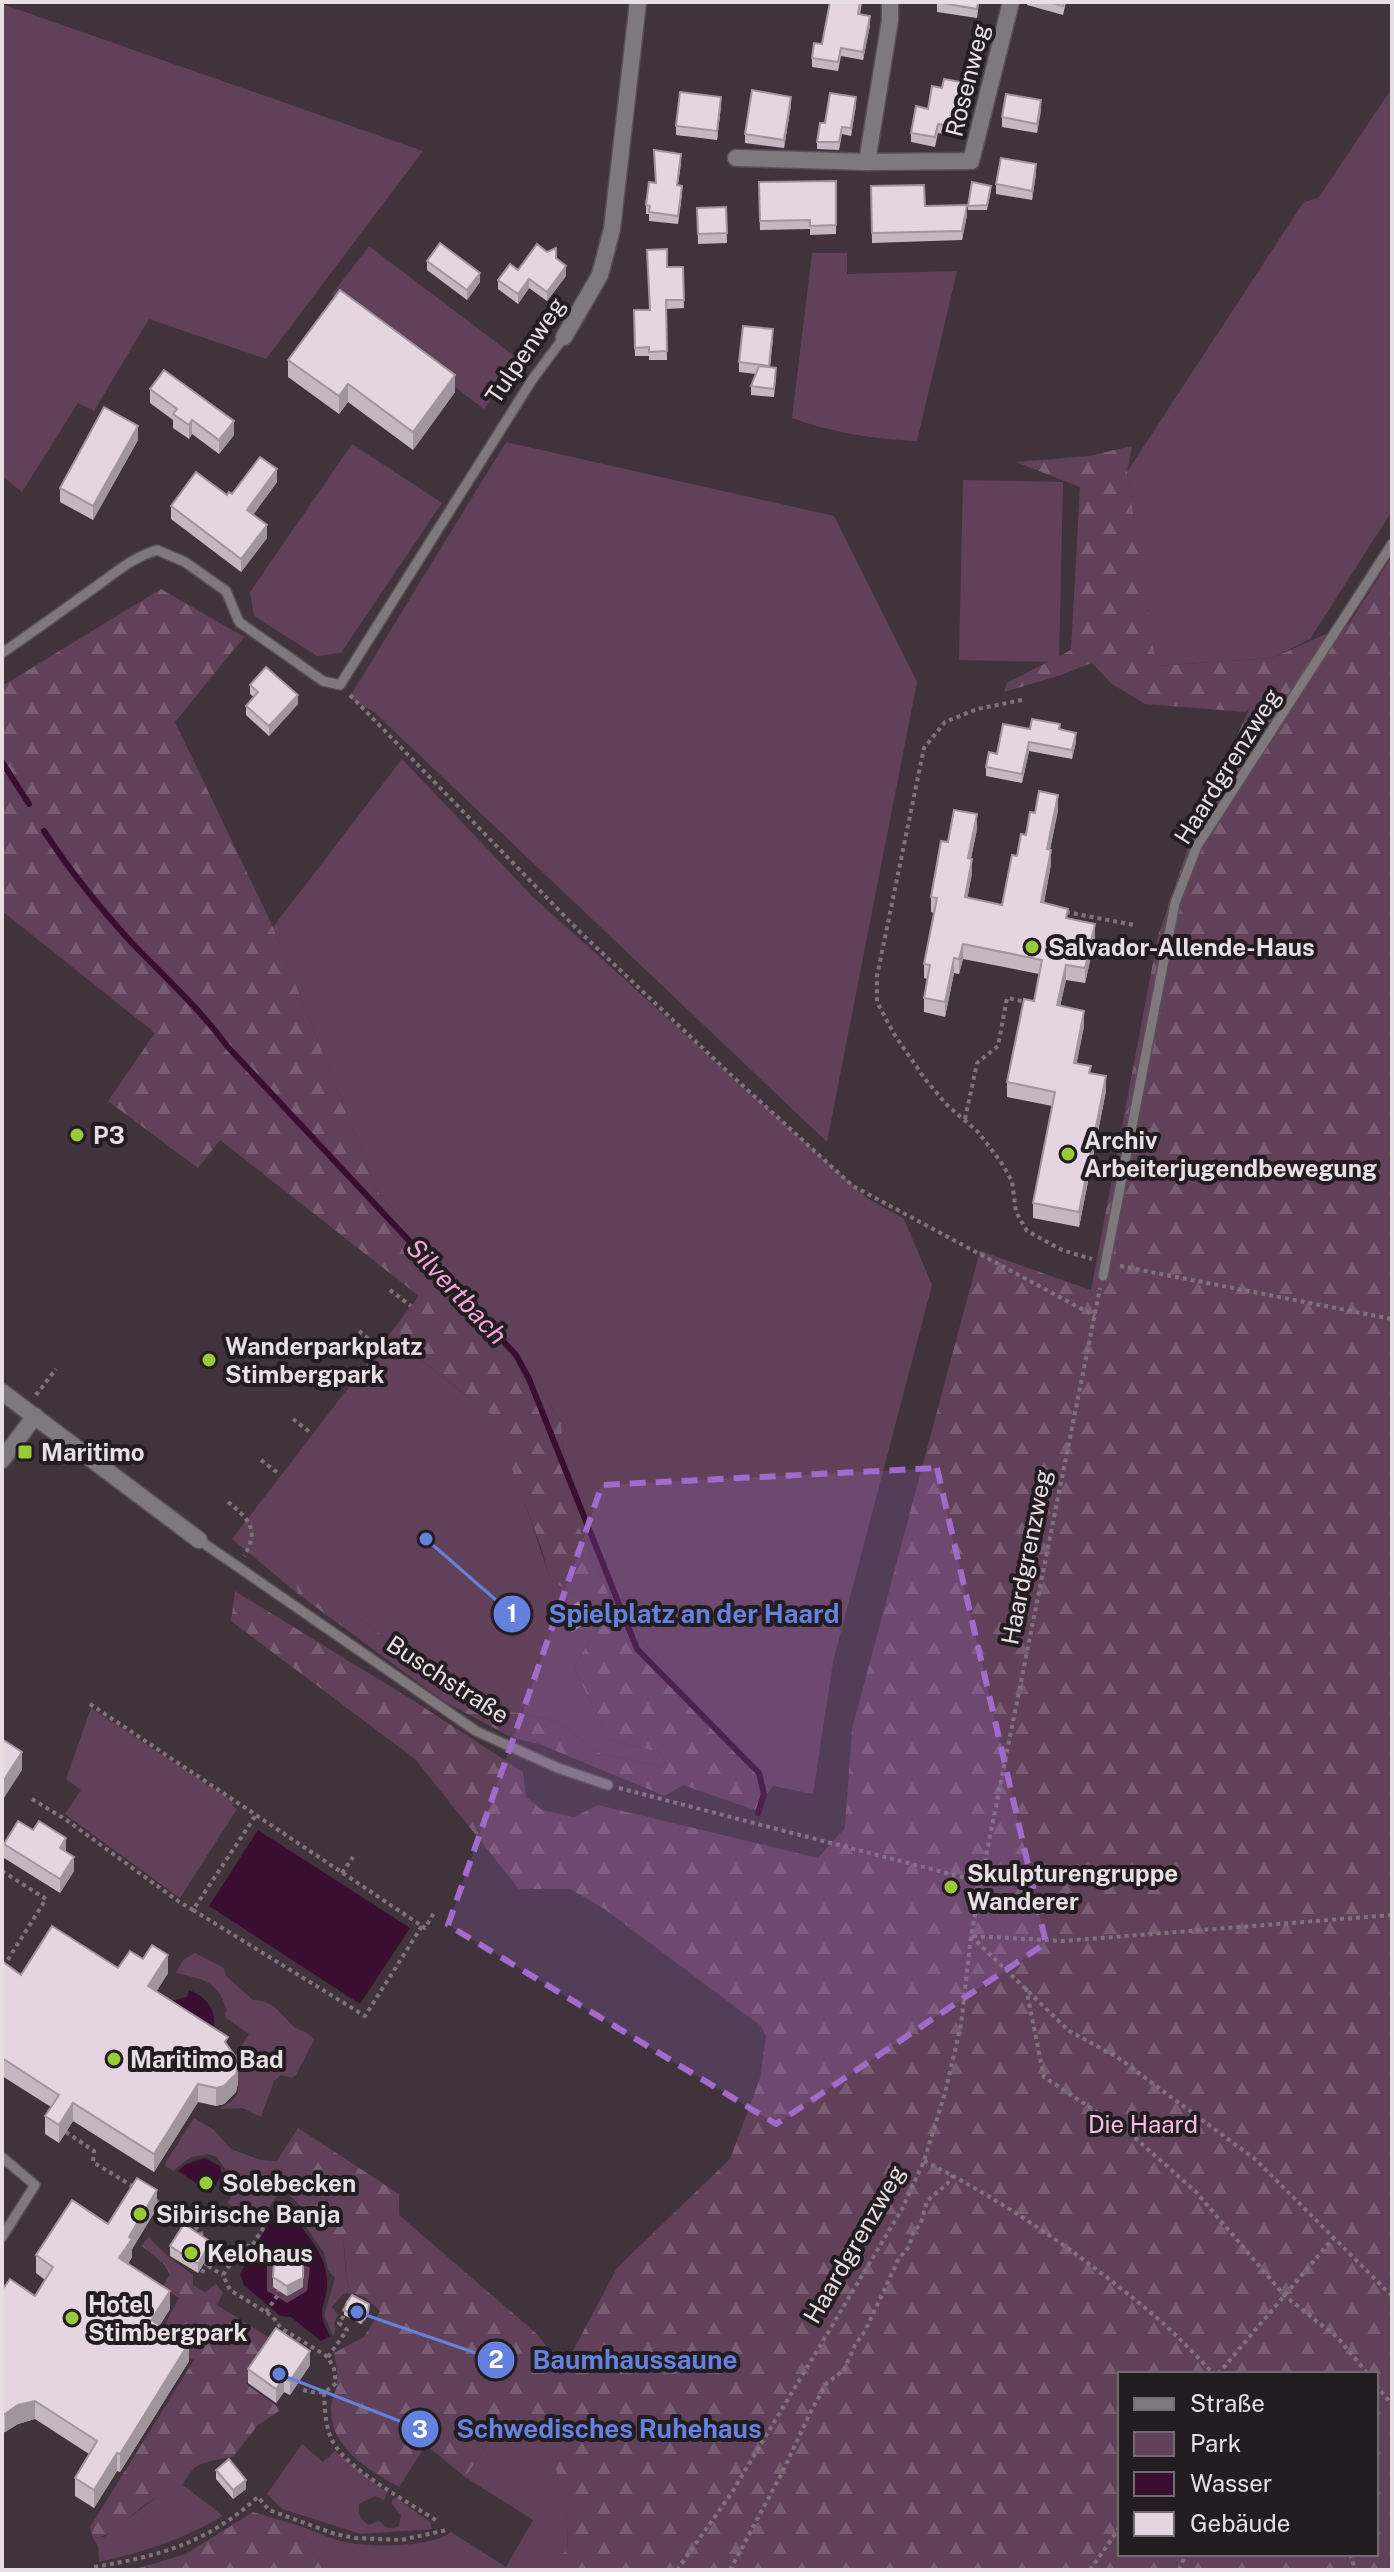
<svg xmlns="http://www.w3.org/2000/svg" width="1394" height="2572" font-family="'Public Sans',sans-serif">
<style>
.green{fill:#614159}
.forest{fill:url(#forest-firs);fill-rule:evenodd}
.water{fill:#3a0e31;fill-rule:evenodd}
.lines{fill:none;stroke-linecap:round;stroke-linejoin:round}
.stream{stroke:#3a0e31;stroke-width:6}
.lane-casing{stroke:#5b4f57;stroke-width:12}
.street-casing{stroke:#5b4f57;stroke-width:19}
.path{stroke:#7f737b;stroke-width:4;stroke-dasharray:4 4;stroke-linecap:butt}
.lane{stroke:#7f787d;stroke-width:9}
.street{stroke:#7f787d;stroke-width:16}
.wall{fill:#c5b7c1}
.shaded-wall{fill:#a0959d}
.building{fill:#e5d5e0;stroke:#a0959d;stroke-width:2}
.marked{fill:#a16bcc;fill-opacity:0.2;stroke:#a16bcc;stroke-width:6;stroke-dasharray:16 10;stroke-linejoin:round}
.poi-dot{fill:#98cb37;stroke:#231d21;stroke-width:3}
.labels{text-anchor:middle;dominant-baseline:central;stroke-width:8;stroke-linejoin:round;paint-order:stroke}
.street-label{font-size:24px;fill:#e8dfe5;stroke:#231d21}
.poi-label{font-size:24px;font-weight:bold;fill:#e8dfe5;stroke:#231d21;text-anchor:start}
.park-label{font-size:24px;fill:#fbbde9;stroke:#231d21}
.water-label{font-size:26px;font-style:italic;fill:#f3a6de;stroke:#231d21}
.leader{fill:none;stroke:#6481dd;stroke-width:3}
.callout-dot{fill:#6481dd;stroke:#231d21;stroke-width:3}
.mark-label{font-size:24px;text-anchor:middle;font-weight:bold;fill:#fff}
.callout-label{font-size:26px;text-anchor:middle;font-weight:bold;fill:#6481dd;stroke:#231d21;stroke-width:8;stroke-linejoin:round;paint-order:stroke}
</style>
<defs>
<pattern id="forest-firs" width="22" height="20" patternUnits="userSpaceOnUse" patternTransform="scale(2)"><rect width="22" height="20" fill="#614159"/><path d="M5 1l3.5 6h-7zM16 11l3.5 6h-7z" fill="#785c71"/></pattern>
</defs>
<rect width="100%" height="100%" fill="#40333c"/>
<!-- green -->
<g class="green">
<polygon points="2,4 423,151 266,359 149,319 94,411 78,403 22,492 2,476"/>
<polygon points="1392,88 1392,511 1310,639 1272,658 1155,666 1127,472 1303,203 1319,197"/>
<polygon points="369,246 521,361 484,409 332,294"/>
<path d="M812,253H847V274L957,271L917,441C874,439 833,433 792,418Z"/>
<polygon points="506,442 834,516 917,682 827,1142 374,712 349,698"/>
<polygon points="352,444 442,503 341,653 317,656 254,616 250,592"/>
<polygon points="963,480 1063,482 1059,662 959,660"/>
<polygon points="402,759 532,896 867,1198 904,1219 932,1285 833,1662 813,1794 773,1786 707,1719 613,1605 578,1525 563,1447 561,1422 529,1373 443,1285 431,1256 377,1191 273,927"/>
<polygon points="389,1335 471,1399 488,1391 550,1579 586,1603 601,1624 574,1667 608,1739 659,1752 668,1768 601,1754 557,1722 521,1713 485,1710 449,1677 395,1646 355,1615 297,1579 298,1594 232,1539"/>
<polygon points="91,1708 234,1802 232,1806 237,1809 180,1898 65,1814 81,1790 66,1779"/>
<path d="M195,1953L224,1968L226,1976L253,2000C271,2000 280,2012 292,2025C299,2032 307,2029 314,2040L296,2075L292,2078L281,2075L274,2081L261,2117L242,2108L218,2109C242,2099 244,2084 230,2064L249,2034L226,2018L225,2013L227,2010C216,1979 204,1980 176,1973L183,1960Z"/>
<path d="M194,2118L214,2130L231,2149L261,2160L277,2161L296,2193L316,2204L327,2232L343,2241C346,2259 344,2277 351,2293L343,2294L332,2307L338,2315L334,2323L336,2328L333,2336L324,2315L335,2278L328,2270L324,2253L302,2221L308,2213L282,2188L258,2224L227,2203L242,2180L227,2172L217,2157L208,2154L191,2157L173,2171L164,2165Z"/>
<polygon points="289,2255 310,2268 307,2292 287,2303 266,2291 267,2266"/>
<path d="M543,2425L566,2504L568,2550L543,2570H324L300,2526C313,2531 327,2537 341,2541C363,2548 433,2548 451,2532L506,2567L533,2520L465,2477L493,2437Z"/>
<path d="M302,2444L323,2462L335,2451L387,2493L384,2500L375,2496L359,2504C358,2513 361,2521 369,2525L379,2521C386,2527 390,2531 399,2526L401,2515L391,2503L395,2497L430,2522L432,2529L361,2534L282,2509L267,2494Z"/>
<path d="M183,2485L223,2516C184,2539 144,2552 99,2562L98,2546L93,2538L104,2537L161,2494Z"/>
</g>
<!-- forest -->
<g class="forest">
<path d="M1132,446L1127,472L1156,666L1272,658L1349,624L1392,556V2570H543L568,2549L566,2504L543,2426L493,2437L465,2477L426,2445L399,2487C368,2469 330,2449 331,2408C331,2399 336,2392 337,2384C338,2374 336,2363 334,2353L364,2337L380,2311L366,2298L351,2293C344,2275 347,2260 343,2241L327,2232L316,2205L296,2193L277,2161L298,2128L399,2194V2215L538,2335L550,2351L551,2360L560,2375L617,2268L730,2159L760,2078L766,2036L761,2026L606,1910L570,1889H519L415,1759L231,1621L235,1591L414,1701L523,1772L526,1797L542,1810L574,1817L598,1805L818,1858L845,1828L852,1729L980,1251L1091,1290L1158,936L1195,828L1252,703L1246,712L1145,704L1112,684L1092,663L1061,675L1004,692L1007,683L1071,650L1080,487L1016,462L1089,456ZM1120,2374H1376V2554H1120Z"/>
<polygon points="161,589 244,637 175,722 273,927 377,1191 431,1256 443,1285 529,1373 561,1422 563,1447 578,1525 613,1605 707,1719 773,1786 755,1810 683,1785 665,1796 539,1744 513,1738 445,1702 298,1594 296,1577 355,1615 395,1646 449,1677 485,1710 521,1713 557,1722 601,1754 668,1768 659,1752 608,1739 574,1667 601,1624 586,1603 550,1579 541,1547 492,1415 389,1335 419,1296 220,1140 198,1168 108,1101 155,1033 2,911 2,686"/>
<path d="M148,2237L170,2258L193,2275V2285L205,2292L216,2284L223,2293L217,2305L273,2340L246,2384L277,2406L279,2411L258,2425L233,2457C208,2462 194,2460 183,2485C166,2492 151,2499 137,2511C122,2523 113,2536 93,2538L90,2527L194,2360L157,2338L179,2298L163,2287L170,2274L165,2265L142,2246Z"/>
<polygon points="253,2512 300,2526 324,2570 132,2570 186,2554"/>
</g>
<!-- water -->
<g class="water">
<polygon points="258,1830 410,1928 360,2004 209,1906"/>
<path d="M189,1990C209,1998 216,2011 214,2031L171,2001L187,1997Z"/>
<polygon points="205,2158 220,2166 222,2174 211,2193 178,2171 186,2164"/>
<path d="M271,2219H295C310,2238 326,2256 327,2281C328,2308 313,2305 330,2336L321,2341L291,2317L280,2316L244,2285L240,2274ZM289,2255L310,2268L307,2291L287,2303L267,2291V2266Z"/>
</g>
<g class="lines">
<!-- stream -->
<g class="stream">
<polyline points="2,762 29,804"/>
<path d="M44,831C70,871 99,907 131,942C164,976 199,1008 227,1046L516,1355L529,1379L637,1649L759,1773L764,1794L758,1813"/>
</g>
<defs>
<g id="lane">
<path d="M2,653C33,632 63,610 94,588C117,572 129,559 157,550L185,562L226,591L239,622L323,681L340,685L532,380L564,337"/>
<polyline points="1103,1276 1175,903 1197,846 1392,544"/>
<polyline points="199,1540 476,1731 558,1768 608,1785"/>
<polyline points="2,2157 35,2185 2,2237"/>
</g>
<g id="street">
<polyline points="890,2 890,20 867,162 971,161 1011,2"/>
<polyline points="736,158 867,162"/>
<polyline points="564,337 600,275 612,229 638,2"/>
<polyline points="2,1392 199,1540"/>
<polyline points="2,1460 35,1416"/>
</g>
</defs>
<!-- lane casing -->
<use href="#lane" class="lane-casing"/>
<!-- street casing -->
<use href="#street" class="street-casing"/>
<!-- path -->
<g class="path">
<polyline points="350,695 580,932 729,1073 853,1186 1095,1316"/>
<polyline points="1022,700 977,709 945,722 924,748 877,976 877,1002 894,1034 925,1079 947,1105 978,1132 1001,1162 1012,1181 1016,1212 1027,1231 1062,1250 1092,1259"/>
<polyline points="1066,912 1134,925"/>
<polyline points="965,1119 977,1063 998,1046 1007,998 1027,1002"/>
<polyline points="1120,1266 1392,1319"/>
<polyline points="390,1290 411,1306"/>
<polyline points="359,1331 378,1347"/>
<polyline points="326,1375 345,1390"/>
<polyline points="36,1395 56,1369"/>
<polyline points="293,1419 311,1433"/>
<polyline points="261,1460 279,1474"/>
<path d="M228,1502C249,1519 260,1530 244,1556"/>
<polyline points="90,1704 422,1926 365,2016 193,1910 256,1815"/>
<polyline points="619,1788 981,1882"/>
<polyline points="32,1799 65,1819 178,1901 193,1910"/>
<polyline points="2,1871 46,1899 2,1969"/>
<polyline points="342,1873 353,1857"/>
<polyline points="422,1926 425,1928 435,1911"/>
<polyline points="971,1936 1069,2031 1117,2057 1255,2159 1392,2296"/>
<polyline points="973,1936 1063,1941 1392,1915"/>
<polyline points="1026,1988 1044,2077 1133,2136 1196,2192 1285,2296 1338,2338 1368,2374"/>
<polyline points="66,2132 94,2151 93,2162 134,2187"/>
<path d="M924,2161C1007,2202 1086,2258 1157,2318C1177,2335 1195,2355 1214,2374"/>
<polyline points="155,2200 201,2231 202,2238"/>
<path d="M268,2221L251,2247L244,2244L223,2275L230,2290L272,2316L281,2328L328,2357L334,2369L336,2383C324,2395 316,2394 300,2389"/>
<polyline points="208,2266 223,2275"/>
<polyline points="202,2273 214,2249 209,2246"/>
<polyline points="266,2312 278,2295 278,2290"/>
<polyline points="328,2357 347,2330 339,2323 343,2317 345,2305"/>
<polyline points="1218,2374 1334,2237"/>
<polyline points="1376,2385 1392,2405"/>
<path d="M324,2393C325,2409 325,2427 333,2442C348,2470 410,2503 437,2521"/>
<polyline points="1350,2554 1355,2570"/>
<path d="M94,2567C160,2556 207,2543 258,2497L269,2510L335,2534L355,2538L401,2540L447,2530"/>
<polyline points="677,2570 731,2494 902,2209 924,2161 945,2093 961,2025 971,1936 986,1856 1100,1288"/>
<polyline points="730,2570 782,2473 812,2409 827,2383 844,2370 855,2345 865,2331 899,2258 909,2247 913,2233 921,2223 927,2201 947,2184 953,2175"/>
<polyline points="1090,2570 1120,2527"/>
<polyline points="1179,2570 1186,2554"/>
</g>
<!-- lane -->
<use href="#lane" class="lane"/>
<!-- street -->
<use href="#street" class="street"/>
</g>
<!-- wall -->
<g class="wall">
<polygon points="830,2 862,2 860,15 870,25 863,60 841,56 838,71 812,67 812,58 822,44"/>
<polygon points="937,2 979,2 977,18 937,12"/>
<polygon points="1027,2 1066,2 1063,15 1027,5"/>
<polygon points="961,91 967,102 961,137 938,133 935,147 911,142 911,133 928,109"/>
<polygon points="791,105 784,148 745,143 745,134"/>
<polygon points="856,105 851,136 842,134 839,150 817,149 817,142 825,123"/>
<polygon points="721,106 717,140 676,135 676,126"/>
<polygon points="1041,110 1037,133 1002,127 1002,117"/>
<polygon points="681,163 678,185 682,195 678,224 649,221 649,214 646,214 646,205 655,183"/>
<polygon points="1036,174 1032,200 996,194 996,184"/>
<polygon points="836,181 836,234 810,235 810,229 760,230 759,182"/>
<polygon points="871,186 925,206 967,215 962,240 872,243"/>
<polygon points="991,190 987,210 968,210 968,206"/>
<polygon points="726,207 727,243 698,244 697,208"/>
<polygon points="556,259 566,276 547,301 529,288 518,304 498,289 498,280 518,270"/>
<polygon points="427,261 480,282 467,300 427,270"/>
<polygon points="667,267 683,267 684,308 666,309 667,360 649,360 649,356 635,356 634,310 650,310"/>
<polygon points="773,339 770,367 776,377 774,397 751,395 751,386 756,374 739,372 739,362"/>
<polygon points="288,360 455,392 413,450 348,402 339,414 288,377"/>
<polygon points="150,389 234,435 219,454 192,434 189,439 173,428 173,420 150,403"/>
<polygon points="138,440 93,520 60,502 60,488"/>
<polygon points="277,482 253,515 267,538 241,572 171,519 171,506 232,494"/>
<polygon points="250,685 298,704 269,736 246,715 246,706 254,697 250,694"/>
<polygon points="1030,729 1060,729 1076,742 1072,759 1029,751 1022,783 986,776 986,767 997,754"/>
<polygon points="1058,810 1050,850 1051,864 1044,903 1068,918 1095,939 1085,983 1066,980 1060,1006 1084,1026 1076,1064 1091,1073 1106,1091 1079,1227 1033,1218 1033,1203 1052,1106 1007,1097 1007,1082 1034,1001 1039,974 963,959 959,974 954,973 945,1017 924,1012 924,998 927,979 924,978 924,964 934,913 931,912 931,897 948,842 977,829 971,858 972,873 967,898 1002,905 1017,856 1035,813"/>
<polygon points="563,1613 587,1622 572,1632 563,1617"/>
<polygon points="33,1830 66,1852 74,1871 60,1893 4,1858 4,1844"/>
<polygon points="2,1961 21,1975 118,1968 168,1973 156,1992 228,2046 238,2083 236,2092 224,2104 216,2106 198,2102 154,2172 73,2121 59,2143 45,2134 45,2116 51,2107 2,2076"/>
<polygon points="157,2208 132,2249 132,2257 128,2264 170,2309 160,2325 189,2361 120,2472 117,2471 94,2508 75,2496 75,2478 89,2454 35,2419 18,2424 5,2432 2,2433 2,2290 35,2296 45,2280 36,2273 36,2255 108,2224"/>
<polygon points="170,2246 211,2251 198,2273 170,2256"/>
<polygon points="273,2277 303,2287 287,2296 273,2287"/>
<polygon points="369,2308 368,2316 361,2324 344,2315 344,2310"/>
<polygon points="310,2365 290,2395 284,2392 276,2403 248,2383 248,2369"/>
<polygon points="216,2470 246,2489 233,2499 216,2479"/>
</g>
<!-- shaded-wall -->
<g class="shaded-wall">
<polygon points="870,16 870,25 863,60 863,52"/>
<polygon points="967,93 967,102 961,137 961,128"/>
<polygon points="721,97 721,106 717,140 717,131"/>
<polygon points="791,97 791,105 784,148 784,140"/>
<polygon points="856,97 856,105 851,136 851,128"/>
<polygon points="1041,100 1041,110 1037,133 1037,124"/>
<polygon points="1036,164 1036,174 1032,200 1032,191"/>
<polygon points="967,205 967,215 962,240 962,231"/>
<polygon points="566,266 566,276 547,301 547,292"/>
<polygon points="480,273 480,282 467,300 467,290"/>
<polygon points="529,279 529,288 518,304 518,294"/>
<polygon points="455,375 455,392 413,450 413,432"/>
<polygon points="348,384 348,402 339,414 339,396"/>
<polygon points="192,420 192,434 189,439 189,425"/>
<polygon points="234,421 234,435 219,454 219,440"/>
<polygon points="138,426 138,440 93,520 93,506"/>
<polygon points="277,469 277,482 247,523 247,510"/>
<polygon points="267,525 267,538 241,572 241,559"/>
<polygon points="298,695 298,704 269,736 269,726"/>
<polygon points="1076,733 1076,742 1072,759 1072,750"/>
<polygon points="1029,742 1029,751 1022,783 1022,774"/>
<polygon points="1058,795 1058,810 1047,864 1047,849"/>
<polygon points="977,814 977,829 968,873 968,858"/>
<polygon points="1051,850 1051,864 1041,917 1041,902"/>
<polygon points="972,859 972,873 965,912 965,897"/>
<polygon points="1095,924 1095,939 1085,983 1085,968"/>
<polygon points="963,944 963,959 959,974 959,959"/>
<polygon points="954,958 954,973 945,1017 945,1002"/>
<polygon points="1066,965 1066,980 1057,1020 1057,1005"/>
<polygon points="1084,1011 1084,1026 1074,1078 1074,1063"/>
<polygon points="1106,1076 1106,1091 1079,1227 1079,1212"/>
<polygon points="587,1618 587,1622 572,1632 572,1627"/>
<polygon points="22,1752 22,1770 2,1801 2,1783"/>
<polygon points="66,1838 66,1852 60,1848"/>
<polygon points="74,1857 74,1871 60,1893 60,1879"/>
<polygon points="168,1955 168,1973 148,2005 148,1986"/>
<polygon points="238,2065 238,2083 236,2092 224,2104 216,2106 216,2088"/>
<polygon points="198,2084 198,2102 154,2172 154,2154"/>
<polygon points="73,2103 73,2121 59,2143 59,2125"/>
<polygon points="157,2190 157,2208 132,2249 132,2257 119,2276 119,2258 129,2237"/>
<polygon points="211,2242 211,2251 198,2273 198,2264"/>
<polygon points="303,2262 303,2287 287,2296 287,2286"/>
<polygon points="170,2291 170,2309 151,2338 151,2320"/>
<polygon points="369,2304 368,2316 361,2324 361,2319"/>
<polygon points="189,2343 189,2361 120,2472 120,2454"/>
<polygon points="310,2351 310,2365 290,2395 290,2381"/>
<polygon points="284,2378 284,2392 276,2403 276,2389"/>
<polygon points="35,2401 35,2419 18,2424 5,2432 5,2414 18,2405"/>
<polygon points="117,2453 117,2471 94,2508 94,2490"/>
<polygon points="246,2480 246,2489 233,2499 233,2490"/>
</g>
<!-- building -->
<g class="building">
<polygon points="830,2 860,2 858,14 870,16 863,52 841,48 838,62 812,58 814,43 822,44"/>
<polygon points="937,2 978,2 977,9"/>
<polygon points="1048,2 1064,2 1063,6"/>
<polygon points="944,79 961,82 960,91 967,93 961,128 938,124 935,137 911,133 916,106 928,109 932,86 942,88"/>
<polygon points="752,90 791,97 784,140 745,134"/>
<polygon points="680,92 721,97 717,131 676,126"/>
<polygon points="830,93 856,97 851,128 842,127 839,142 817,142 820,123 825,123"/>
<polygon points="1006,94 1041,100 1037,124 1002,117"/>
<polygon points="654,150 681,154 677,185 682,186 678,216 649,212 650,206 646,205 649,182 656,183"/>
<polygon points="1001,158 1036,164 1032,191 996,184"/>
<polygon points="836,181 836,225 810,226 810,220 760,221 759,182"/>
<polygon points="972,182 991,186 987,205 968,206"/>
<polygon points="924,185 925,206 967,205 962,231 872,233 871,186"/>
<polygon points="726,207 727,233 698,234 697,208"/>
<polygon points="440,243 480,273 467,290 427,261"/>
<polygon points="537,244 547,252 556,248 556,258 566,266 547,292 529,279 518,294 498,280 510,264 518,270"/>
<polygon points="667,249 667,267 683,267 684,300 666,300 667,351 649,352 649,347 635,348 634,310 650,310 647,250"/>
<polygon points="340,290 455,375 413,432 348,384 339,396 288,360"/>
<polygon points="743,326 773,329 769,366 739,362"/>
<polygon points="759,366 776,368 774,389 751,386"/>
<polygon points="164,370 234,421 219,440 192,420 189,425 173,414 177,409 150,389"/>
<polygon points="104,407 138,426 93,506 60,488"/>
<polygon points="260,457 277,469 247,510 267,525 241,559 171,506 196,472 227,495 229,492 232,494"/>
<polygon points="266,667 298,695 269,726 246,706 258,692 250,685"/>
<polygon points="1032,719 1060,724 1059,729 1076,733 1072,750 1029,742 1022,774 986,767 989,752 997,754 1003,724 1030,729"/>
<polygon points="1039,791 1058,795 1047,849 1051,850 1041,902 1068,909 1066,918 1095,924 1085,968 1066,965 1057,1005 1084,1011 1074,1063 1091,1066 1089,1073 1106,1076 1079,1212 1033,1203 1055,1092 1007,1082 1024,999 1034,1001 1042,960 963,944 959,959 954,958 945,1002 924,998 930,965 924,964 937,898 931,897 941,841 948,842 954,810 977,814 968,858 972,859 965,897 1002,905 1012,855 1017,856 1021,834 1026,835 1030,812 1035,813"/>
<polygon points="578,1603 587,1618 572,1627 563,1613"/>
<polygon points="2,1739 22,1752 2,1783"/>
<polygon points="18,1821 33,1830 39,1821 66,1838 60,1848 74,1857 60,1879 4,1844"/>
<polygon points="52,1926 118,1968 130,1951 143,1959 152,1945 168,1955 148,1986 228,2037 225,2042 235,2056 238,2065 236,2074 224,2086 216,2088 198,2084 154,2154 73,2103 59,2125 45,2116 59,2095 2,2058 2,1961 21,1975"/>
<polygon points="137,2178 157,2190 129,2237 132,2239 119,2258 170,2291 151,2320 189,2343 120,2454 117,2453 94,2490 75,2478 97,2441 35,2401 18,2405 5,2414 2,2415 2,2290 10,2279 35,2296 53,2267 36,2255 72,2200 108,2224"/>
<polygon points="184,2224 211,2242 198,2264 170,2246"/>
<polygon points="289,2253 303,2262 303,2278 287,2286 273,2277 274,2261"/>
<polygon points="352,2295 369,2304 368,2312 361,2319 344,2310 347,2302"/>
<polygon points="276,2328 310,2351 290,2381 284,2378 276,2389 248,2369"/>
<polygon points="229,2459 246,2480 233,2490 216,2470"/>
</g>
<!-- marked area -->
<path class="marked" d="M937,1468L1046,1943L776,2124L448,1925L602,1485Z"/>
<!-- markers -->
<g class="poi-dot">
<circle cx="1032" cy="947" r="8"/>
<circle cx="77" cy="1135" r="8"/>
<circle cx="1068" cy="1154" r="8"/>
<circle cx="209" cy="1360" r="8"/>
<rect x="17" y="1444" width="16" height="16" rx="4"/>
<circle cx="951" cy="1887" r="8"/>
<circle cx="114" cy="2059" r="8"/>
<circle cx="206" cy="2183" r="8"/>
<circle cx="140" cy="2214" r="8"/>
<circle cx="191" cy="2253" r="8"/>
<circle cx="72" cy="2318" r="8"/>
</g>
<g class="labels">
<!-- street labels -->
<g class="street-label">
<text transform="translate(967 80) rotate(-76)">Rosenweg</text>
<text transform="translate(525 350) rotate(-56)">Tulpenweg</text>
<text transform="translate(1227 766) rotate(-58)">Haardgrenzweg</text>
<text transform="translate(1026 1557) rotate(-79)">Haardgrenzweg</text>
<text transform="translate(448 1679) rotate(33)">Buschstraße</text>
<text transform="translate(854 2244) rotate(-60)">Haardgrenzweg</text>
</g>
<!-- poi labels -->
<g class="poi-label">
<text x="1048" y="947">Salvador-Allende-Haus</text>
<text x="93" y="1135">P3</text>
<text x="1084" y="1140">Archiv<tspan x="1084" dy="28">Arbeiterjugendbewegung</tspan></text>
<text x="225" y="1346">Wanderparkplatz<tspan x="225" dy="28">Stimbergpark</tspan></text>
<text x="41" y="1452">Maritimo</text>
<text x="967" y="1873">Skulpturengruppe<tspan x="967" dy="28">Wanderer</tspan></text>
<text x="130" y="2059">Maritimo Bad</text>
<text x="222" y="2183">Solebecken</text>
<text x="156" y="2214">Sibirische Banja</text>
<text x="207" y="2253">Kelohaus</text>
<text x="88" y="2304">Hotel<tspan x="88" dy="28">Stimbergpark</tspan></text>
</g>
<!-- park labels -->
<g class="park-label">
<text x="1143" y="2124">Die Haard</text>
</g>
<!-- water labels -->
<g class="water-label">
<text transform="translate(457 1291) rotate(47)">Silvertbach</text>
</g>
</g>
<!-- callouts -->
<path class="leader" d="M426 1539L512 1614M357 2312L496 2360M279 2374L420 2429"/>
<g class="callout-dot">
<circle cx="426" cy="1539" r="8"/>
<circle cx="357" cy="2312" r="8"/>
<circle cx="279" cy="2374" r="8"/>
<circle cx="512" cy="1614" r="20"/>
<circle cx="496" cy="2360" r="20"/>
<circle cx="420" cy="2429" r="20"/>
</g>
<g class="mark-label">
<text x="512" y="1622">1</text>
<text x="496" y="2368">2</text>
<text x="420" y="2438">3</text>
</g>
<g class="callout-label">
<text x="694" y="1623">Spielplatz an der Haard</text>
<text x="635" y="2369">Baumhaussaune</text>
<text x="609" y="2438">Schwedisches Ruhehaus</text>
</g>
<!-- border -->
<rect width="1394" height="2572" fill="none" stroke="#e8dfe5" stroke-width="8"/>
<!-- legend -->
<rect x="1118" y="2372" width="260" height="184" fill="#231d21" stroke="#726b6f" stroke-width="2"/>
<rect x="1134" y="2398" width="40" height="12" fill="#7f787d" stroke="#726b6f" stroke-width="2"/>
<text x="1190" y="2412" font-size="24" fill="#e8dfe5">Straße</text>
<rect x="1134" y="2432" width="40" height="24" fill="#614159" stroke="#726b6f" stroke-width="2"/>
<text x="1190" y="2452" font-size="24" fill="#e8dfe5">Park</text>
<rect x="1134" y="2472" width="40" height="24" fill="#3a0e31" stroke="#726b6f" stroke-width="2"/>
<text x="1190" y="2492" font-size="24" fill="#e8dfe5">Wasser</text>
<rect x="1134" y="2512" width="40" height="24" fill="#e5d5e0" stroke="#726b6f" stroke-width="2"/>
<text x="1190" y="2532" font-size="24" fill="#e8dfe5">Gebäude</text>
</svg>
